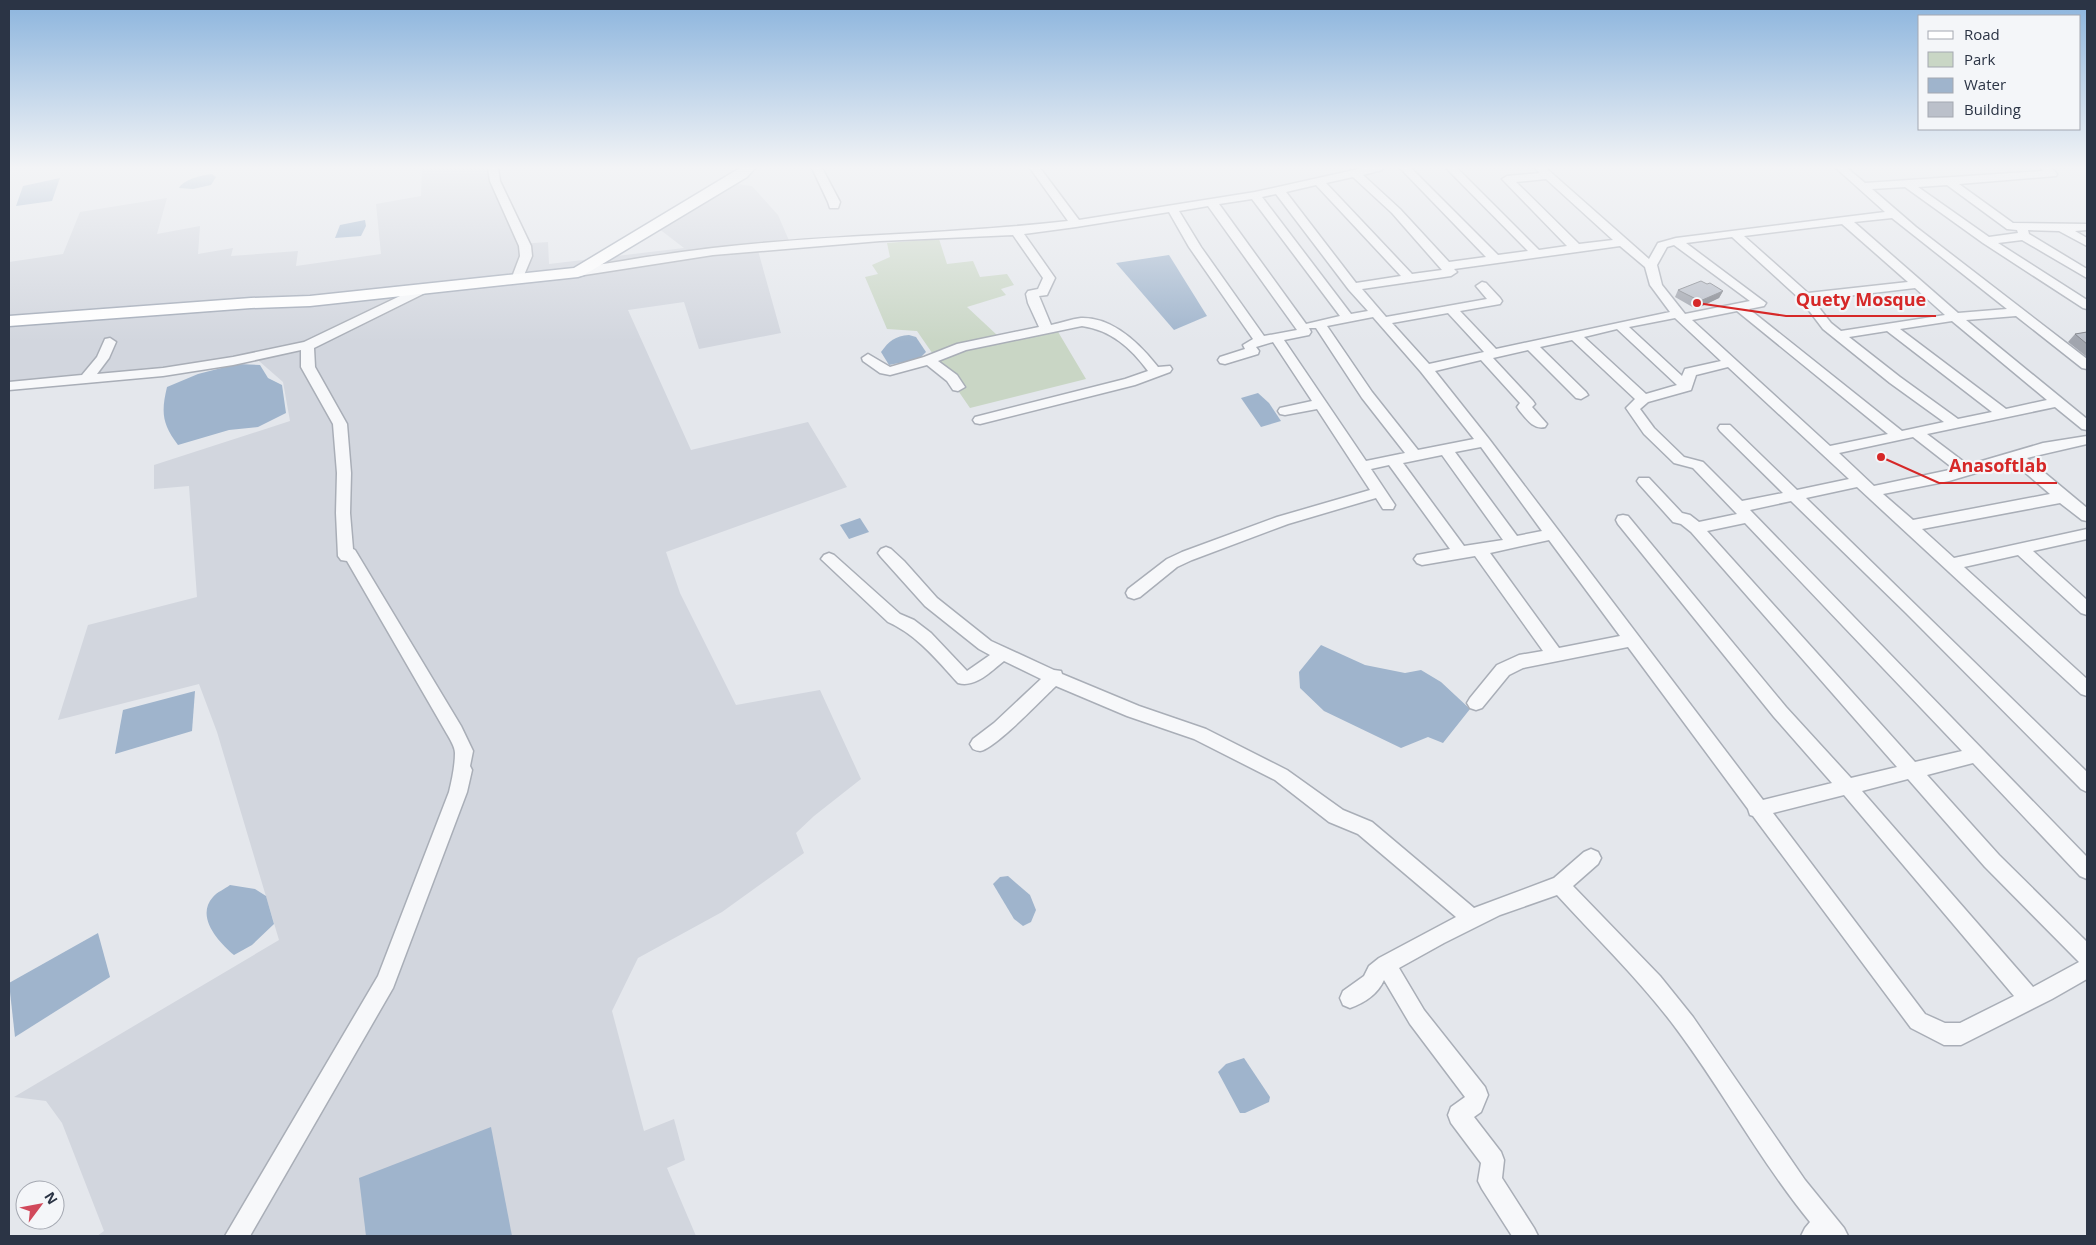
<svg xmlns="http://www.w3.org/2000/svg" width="2096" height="1245" font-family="'Open Sans',sans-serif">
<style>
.built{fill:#d2d6de}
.green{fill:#c9d6c5}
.water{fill:#9fb4cc}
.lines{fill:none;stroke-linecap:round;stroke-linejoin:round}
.minor-casing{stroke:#a9aeb7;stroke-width:3}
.major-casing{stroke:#a3abb8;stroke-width:3}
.minor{fill:#f7f8fa;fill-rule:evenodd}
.major{fill:#fff;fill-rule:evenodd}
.wall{fill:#a1a5ae}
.shaded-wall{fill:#83868d}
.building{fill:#bbc0ca;stroke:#83868d}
.leader{fill:none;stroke:#d62828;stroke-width:2}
.callout-dot{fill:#d62828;stroke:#f4f6f9;stroke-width:2}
.callout-label{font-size:18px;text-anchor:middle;font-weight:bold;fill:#d62828;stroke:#f4f6f9;stroke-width:4.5;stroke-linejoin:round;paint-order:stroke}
</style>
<rect width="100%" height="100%" fill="#e4e7ec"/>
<!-- built -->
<polygon class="built" points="422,168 490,168 519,244 548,242 549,264 684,248 658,228 685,211 736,184 752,186 778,215 790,243 757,247 781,333 699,349 684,302 628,310 691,450 808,422 847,487 666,552 680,593 736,705 820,690 861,779 814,816 796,833 804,853 722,912 638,958 612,1011 644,1131 674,1119 685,1160 667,1168 696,1236 97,1236 104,1231 62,1123 46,1101 14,1097 279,940 217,732 199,684 58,720 88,625 197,597 189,486 154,489 154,465 290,421 283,382 259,361 251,359 9,385 9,262 63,254 80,212 167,198 157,234 200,226 198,254 233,248 231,256 298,251 296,266 381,254 376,204 421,196"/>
<!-- green -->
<polygon class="green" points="939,239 947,264 973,261 980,277 1007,274 1014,285 1001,289 1006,295 967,307 997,335 1054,325 1086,379 970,408 917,331 887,329 865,277 878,274 872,265 890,257 887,243"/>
<!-- water -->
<g class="water">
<path d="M212,174L216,177L211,185L193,189L179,188C184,179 202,175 212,174Z"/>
<polygon points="60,178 52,201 16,206 23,186"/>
<polygon points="365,220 366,226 361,236 335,238 340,225"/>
<polygon points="1169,255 1207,316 1174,330 1116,263"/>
<path d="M909,335L916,337L926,352L919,359L889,365L881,352C889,341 895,336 909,335Z"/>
<path d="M237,364L260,365L268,378L282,385L286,413L258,427L229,430L178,445C162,424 161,412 167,387L198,374Z"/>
<polygon points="1258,393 1269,403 1281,421 1261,427 1241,398"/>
<polygon points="860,518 869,532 849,539 840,525"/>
<polygon points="1321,645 1365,665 1405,673 1421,670 1441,682 1470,709 1443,743 1428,737 1401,748 1324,711 1300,688 1299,672"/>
<polygon points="195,691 192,731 115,754 123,710"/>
<polygon points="1008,876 1030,895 1036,910 1031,922 1023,926 1014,919 993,884 1000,877"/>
<path d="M230,885L255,889L266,896L274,924L252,945L234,955C219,942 195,917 213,897C217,892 225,889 230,885Z"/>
<polygon points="98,933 110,977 15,1037 9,983"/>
<polygon points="1244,1058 1270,1097 1269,1102 1245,1113 1240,1113 1218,1072 1226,1064"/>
<polygon points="491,1127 512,1236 366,1236 359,1178"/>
</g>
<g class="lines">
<defs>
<g id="minor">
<polygon points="488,168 498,168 500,181 531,246 532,256 522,280 518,281 512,277 520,256 519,246 490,181"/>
<polygon points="812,168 822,168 840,202 838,208 830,208 828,202"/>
<path d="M1030,168H1040L1079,220L1255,192L1363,168H1383L1382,170L1363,175L1400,209L1449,262L1486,257L1400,168H1411L1498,255L1528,251L1446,168H1457L1539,250L1567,246L1502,179L1507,176L1540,173L1535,168H1546L1649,259L1658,243L1676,238L1885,212L1836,168H1847L1865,183L2043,171L2041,168H2052L2057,174L2056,176L1959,184L2013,223L2087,224V230L2075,231L2087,238V246L2059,231L2028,230L2029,234L2087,269V278L2022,240L1998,243L2087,300V309L2083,308L1983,243L1905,187L1872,189L1916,227L2087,359V369L2082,368L2016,316L1966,320L2087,419V430L2082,429L2055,407L1927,434L1968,465L2043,443L2087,436V444L2027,458L2087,508V521L2082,520L2060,503L1922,529L1954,558L2087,529V539L2033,551L2087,600V615L2081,613L2018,555L1964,567L2087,679V696L2081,694L1857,487L1806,498L2087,772V792L2081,789L1906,613L1791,501L1750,510L2087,857V879L2080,876L1973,763L1927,775L1999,855L2087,942V979L2052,999L1961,1045H1944L1911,1028L1753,816L1750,815L1748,809L1628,647L1523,668L1509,675L1482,708L1476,710L1470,708L1467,703L1470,698L1497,665L1519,655L1543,651L1475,556L1422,565L1417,563L1414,559L1417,555L1450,549L1389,465L1371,469L1395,505L1393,509H1383L1376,498L1288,524L1192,560L1177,567L1140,597L1134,599L1128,597L1126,593L1128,589L1167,559L1182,552L1277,517L1370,490L1317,409L1285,415L1280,414L1278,411L1280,408L1312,401L1273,342L1256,347L1259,351L1258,354L1225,364L1220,363L1218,360L1220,357L1245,349L1243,345L1253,339L1189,247L1169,212L1076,227L1024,234L1055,278L1047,295L1039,296L1051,325C1061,323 1071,319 1081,318C1113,317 1140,344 1158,367L1170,366L1172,369L1170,372L1135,385L980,424L975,423L973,420L975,417L1125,379L1148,371C1131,348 1111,330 1082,326L966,350L938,361L957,375L965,387L958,391L953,390L947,381L927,365L890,375L880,373L863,361L862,358L868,354L890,367L924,357L957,344L1039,327L1028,303L1026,294L1028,291L1038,289L1043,278L1013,235L880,241L713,255L578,276L572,272L578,268C623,261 668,253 713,248C831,234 950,235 1068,221ZM1353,177L1392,213L1442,270L1412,274L1326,183ZM1546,179L1613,240L1579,244L1516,182ZM1316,185L1401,276L1356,283L1286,192ZM1947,185L2007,229L2017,230L2018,233L1989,237L1918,187ZM1276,194L1349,290L1368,311L1351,314L1262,197ZM1252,199L1340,316L1306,324L1219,204ZM1208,206L1297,330L1264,336L1201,247L1179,211ZM1892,218L2007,309L1958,313L1854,222ZM1842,224L1908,282L1808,293L1744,236ZM1732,237L1801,300L1823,329L1890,383L1944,422L1902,431L1749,309L1764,306L1766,303L1686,243ZM1674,245L1750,301L1685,314L1662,285L1657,265L1667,247ZM1620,246L1645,267L1650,285L1670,312L1496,349L1460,311L1500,304L1502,301L1500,298L1486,283L1482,282L1476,286L1487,299L1386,317L1362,289L1451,276L1457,272L1454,269ZM1915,288L1945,315L1841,331L1831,323L1813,300ZM1737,311L1888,434L1830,446L1692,320ZM1448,313L1484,352L1429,364L1392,323ZM1373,317L1421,372L1474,439L1418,450L1372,392L1327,326ZM1675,318L1721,361L1685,369L1682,376L1629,327ZM1952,321L2047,400L2006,409L1900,329ZM1309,328H1316L1362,398L1405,453L1366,461L1284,340L1309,335L1311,332ZM1617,329L1677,385L1646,394L1584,337ZM1887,331L1992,412L1958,419L1900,377L1849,337ZM1572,340L1635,399L1626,408L1644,434L1674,463L1693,468L1737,514L1699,522L1690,515L1682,513L1649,478H1639L1637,481L1639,484L1673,522L1681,524L1691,532L1897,767L1851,778L1786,707L1628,516L1623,515L1618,516L1616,520L1618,524L1774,717L1832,783L1763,800L1489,439L1435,371L1481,360L1520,403L1517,407L1519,410C1526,418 1533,430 1545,427L1547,424L1532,407L1535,404L1533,401L1493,358L1528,350L1576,398L1581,399L1588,395L1586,392L1540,347ZM1728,367L1849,479L1797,490L1730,425H1720L1718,428L1720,431L1783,493L1742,501L1703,462L1684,457L1654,428L1640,409L1648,402L1691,390L1696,375ZM1913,437L1954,469L1874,486L1839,453ZM1481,447L1542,531L1517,536L1455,452ZM1442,455L1503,540L1464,546L1403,463ZM2013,462L2050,494L1913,520L1883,494L1949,481ZM1745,523L1962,751L1915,762L1707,531ZM1549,540L1620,636L1559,648L1490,553ZM1908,779L1985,867L2079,962L2033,987L1862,791ZM1844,795L2014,996L1960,1023H1945L1925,1014L1773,813Z"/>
<path d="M423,285L429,289L427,292L314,348L315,367L347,424L351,473L350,513L353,549L355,550L461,726L473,751L470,766L472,770L467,792L393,988L250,1236H225L378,976L449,792C452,780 455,765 455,753C455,747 450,739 447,734L347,561L341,560L338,556L336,513L337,473L333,424L301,367V350L233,365L163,376L9,390V382L82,375L97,357L105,339L110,338L116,342L109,358L97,374L163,368L233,357L304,342Z"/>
<path d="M886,547L891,549L904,561L937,598L991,641L1054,670L1061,671L1062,674L1139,706L1206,729L1287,770L1343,810L1372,822L1474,908L1554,878L1584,852L1591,849L1598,852L1601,858L1598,864L1573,886L1660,976L1693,1017L1805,1180L1844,1228L1848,1236H1801L1805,1228L1810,1222C1761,1162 1724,1093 1678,1031C1642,982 1598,940 1557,895L1500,915L1444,943L1399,968L1424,1010L1485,1087L1488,1095L1481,1112L1474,1117L1501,1152L1504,1160L1502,1178L1534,1228L1538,1236H1512L1482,1189L1478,1181L1481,1163L1451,1123L1448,1115L1451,1107L1465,1097L1410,1024L1384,980C1378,994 1364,1003 1350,1008L1343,1005L1340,998L1343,991L1364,976L1369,966L1379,958L1456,917L1358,834L1329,822L1275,780L1194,739L1127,716L1056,686C1043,698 995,749 980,751C978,751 975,750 973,749L970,744L973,739L994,723L1041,679L1004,661C991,671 976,688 958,683C937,660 917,635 888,622L821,559L824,555L829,553L834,555L900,614L914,620L931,633L967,671L990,655L979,649L925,606L881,557L878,553L881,549Z"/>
</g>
<polygon id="major" points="740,168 755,168 747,177 584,275 578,277 310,306 251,308 9,326 9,316 251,298 310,296 574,268"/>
</defs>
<!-- minor casing -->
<use href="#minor" class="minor-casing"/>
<!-- major casing -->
<use href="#major" class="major-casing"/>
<!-- minor -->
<use href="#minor" class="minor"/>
<!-- major -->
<use href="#major" class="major"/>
</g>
<!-- wall -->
<g class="wall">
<polygon points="1678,290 1723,291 1719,298 1696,309 1675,297"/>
<polygon points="2087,332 2087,357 2068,342 2075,334"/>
</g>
<!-- shaded-wall -->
<polygon class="shaded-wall" points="1723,291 1719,298 1696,309 1700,301"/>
<!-- building -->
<g class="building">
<polygon points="1701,281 1707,284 1710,283 1723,291 1700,301 1678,290"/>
<polygon points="2087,332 2087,344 2075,334"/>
</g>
<!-- sky -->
<linearGradient id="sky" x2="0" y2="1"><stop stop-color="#8bb4dd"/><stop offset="0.49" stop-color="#f3f4f6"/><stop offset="1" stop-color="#f3f4f6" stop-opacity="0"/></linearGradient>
<rect width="2096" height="342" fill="url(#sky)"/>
<!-- callouts -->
<path class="leader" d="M1697 303L1786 316H1936M1881 457L1939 483H2057"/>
<g class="callout-dot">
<circle cx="1697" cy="303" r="5"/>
<circle cx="1881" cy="457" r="5"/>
</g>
<g class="callout-label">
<text x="1861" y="306">Quety Mosque</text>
<text x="1998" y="472">Anasoftlab</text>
</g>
<!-- border -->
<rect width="2096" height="1245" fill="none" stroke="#2b3445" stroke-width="20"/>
<!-- legend -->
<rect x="1918" y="15" width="162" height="115" fill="#f4f6f9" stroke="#a4a8b1"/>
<rect x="1928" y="31" width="25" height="8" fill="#ffffff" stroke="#a4a8b1"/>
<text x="1964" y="40" font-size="15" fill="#2b3445">Road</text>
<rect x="1928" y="52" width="25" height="15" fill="#c9d6c5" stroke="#a4a8b1"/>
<text x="1964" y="65" font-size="15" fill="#2b3445">Park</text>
<rect x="1928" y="78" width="25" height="15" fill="#9fb4cc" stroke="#a4a8b1"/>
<text x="1964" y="90" font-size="15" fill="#2b3445">Water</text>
<rect x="1928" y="102" width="25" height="15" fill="#bbc0ca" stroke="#a4a8b1"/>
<text x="1964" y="115" font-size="15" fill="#2b3445">Building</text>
<!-- north arrow -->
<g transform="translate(40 1205) rotate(58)"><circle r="24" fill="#f4f6f9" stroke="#a4a8b1"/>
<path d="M0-4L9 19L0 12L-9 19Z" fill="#d1495b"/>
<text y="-8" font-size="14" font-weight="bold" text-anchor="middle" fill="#2b3445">N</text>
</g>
</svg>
